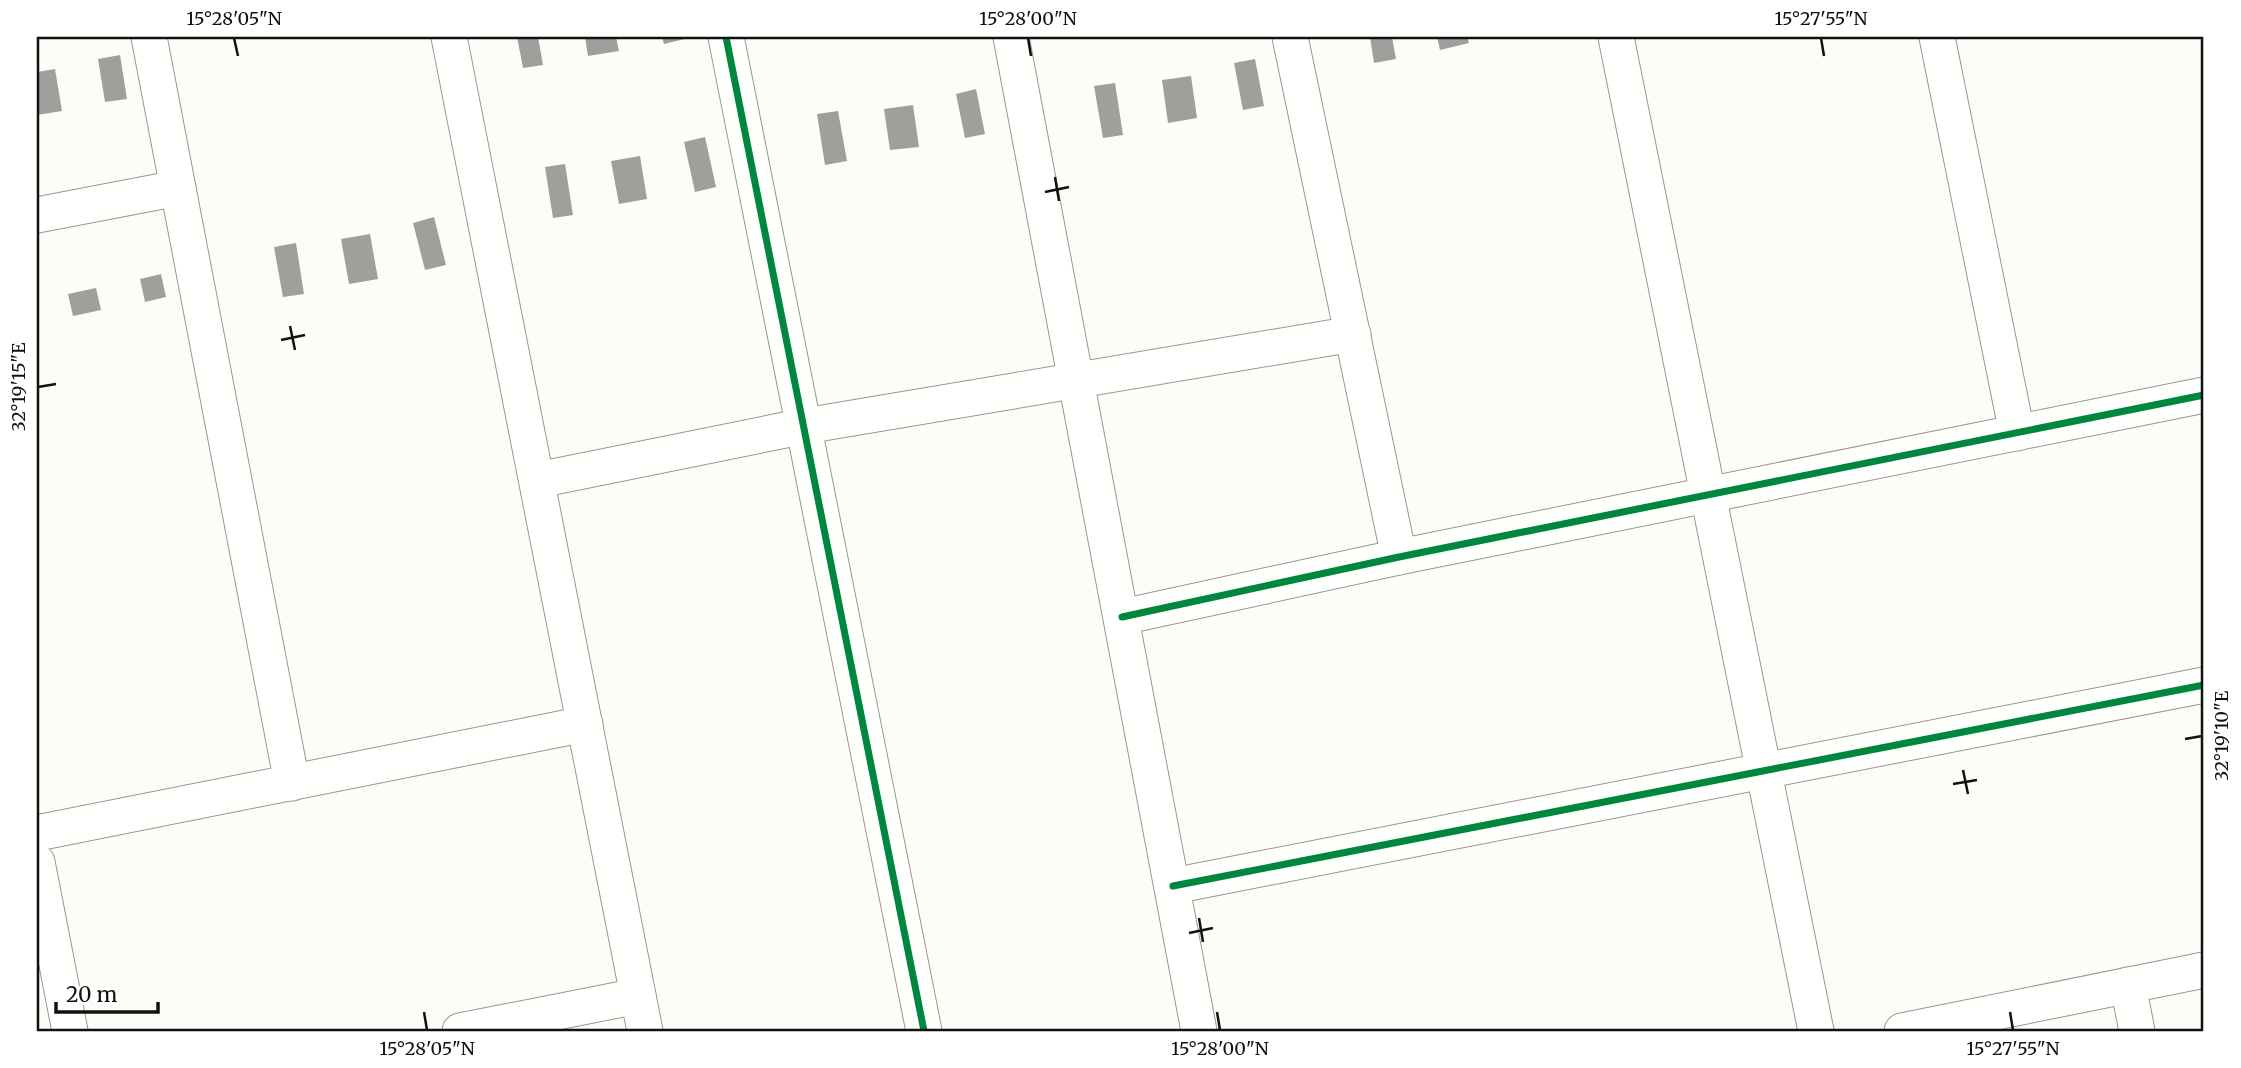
<svg xmlns="http://www.w3.org/2000/svg" width="2241" height="1068" font-family="Merriweather,serif">
<style>
.building{fill:#a19f9c}
.lines{fill:none;stroke-linecap:round;stroke-linejoin:round}
.minor-casing{stroke:#979795;stroke-width:37}
.minor{stroke:#fffffe;stroke-width:35}
.cycleway-casing{stroke:#fff;stroke-width:11}
.cycleway{stroke:#00873e;stroke-width:7}
.ticks{fill:none;stroke:#111;stroke-width:2.5}
.neatline{fill:none;stroke:#111;stroke-width:2.5}
.ticks-label{font-size:18px;text-anchor:middle;fill:#111}
</style>
<rect width="100%" height="100%" fill="#fdfcf7"/>
<!-- building -->
<g class="building">
<polygon points="517,37 538,37 543,65 523,68"/>
<polygon points="585,37 616,37 619,51 588,56"/>
<polygon points="662,37 684,37 685,39 664,44"/>
<polygon points="1370,37 1392,37 1396,59 1374,63"/>
<polygon points="1437,37 1467,37 1469,43 1440,50"/>
<polygon points="120,55 127,99 105,102 98,59"/>
<polygon points="1255,59 1264,106 1243,110 1234,63"/>
<polygon points="55,69 62,111 37,115 37,72"/>
<polygon points="1191,76 1197,118 1168,123 1162,80"/>
<polygon points="1115,83 1123,135 1103,138 1094,86"/>
<polygon points="976,89 985,134 965,138 956,94"/>
<polygon points="913,105 919,147 890,150 884,109"/>
<polygon points="838,111 847,161 825,165 817,114"/>
<polygon points="705,137 716,187 695,192 684,142"/>
<polygon points="640,156 647,199 619,204 611,161"/>
<polygon points="565,164 573,215 553,218 545,167"/>
<polygon points="434,217 446,265 425,270 413,223"/>
<polygon points="370,234 378,279 349,284 341,239"/>
<polygon points="296,243 304,294 283,297 274,247"/>
<polygon points="161,274 166,297 145,302 140,279"/>
<polygon points="96,288 101,310 73,316 68,294"/>
</g>
<g class="lines">
<defs>
<g id="minor">
<polyline points="149,37 292,783"/>
<polyline points="449,37 645,1031"/>
<polyline points="726,37 924,1031"/>
<polyline points="1011,37 1199,1031"/>
<polyline points="1290,37 1399,557"/>
<polyline points="1616,37 1816,1031"/>
<polyline points="1937,37 2017,433"/>
<polyline points="37,215 178,188"/>
<polyline points="538,480 805,426 1353,334"/>
<polyline points="1122,617 1399,557 2204,395"/>
<polyline points="37,833 585,724"/>
<polyline points="37,862 70,1031"/>
<polyline points="1173,886 2204,685"/>
<polyline points="2128,985 2137,1031"/>
<polyline points="460,1031 638,996"/>
<polyline points="1902,1031 2204,970"/>
</g>
</defs>
<!-- minor casing -->
<use href="#minor" class="minor-casing"/>
<!-- minor -->
<use href="#minor" class="minor"/>
<defs>
<g id="cycleway">
<polyline points="726,37 924,1031"/>
<polyline points="1122,617 1399,557 2204,395"/>
<polyline points="1173,886 2204,685"/>
</g>
</defs>
<!-- cycleway casing -->
<use href="#cycleway" class="cycleway-casing"/>
<!-- cycleway -->
<use href="#cycleway" class="cycleway"/>
</g>
<!-- ticks -->
<path class="ticks" d="M234,38L238,56M1028,38L1031,56M1821,38L1824,56M1055,177L1059,201M1045,192L1069,187M290,326L295,350M281,340L305,335M38,387L56,384M2185,739L2202,736M1963,770L1968,794M1953,784L1977,780M1199,918L1203,942M1189,933L1213,928M424,1012L427,1030M1217,1012L1220,1030M2010,1012L2013,1030"/>
<!-- border -->
<rect width="2241" height="1068" fill="none" stroke="#ffffff" stroke-width="77"/>
<!-- scale -->
<path d="M56 1002v10h102v-10" fill="none" stroke="#111111" stroke-width="3.5"/>
<text x="66" y="1002" font-size="21" fill="#111111" stroke="#ffffff" stroke-width="5" paint-order="stroke">20 m</text>
<rect x="38" y="38" width="2164" height="992" class="neatline"/>
<g class="ticks-label">
<text x="234" y="25">15°28'05"N</text>
<text x="1028" y="25">15°28'00"N</text>
<text x="1821" y="25">15°27'55"N</text>
<text transform="translate(19 387) rotate(-90)" y="6">32°19'15"E</text>
<text transform="translate(2222 736) rotate(-90)" y="6">32°19'10"E</text>
<text x="427" y="1055">15°28'05"N</text>
<text x="1220" y="1055">15°28'00"N</text>
<text x="2013" y="1055">15°27'55"N</text>
</g>
</svg>
